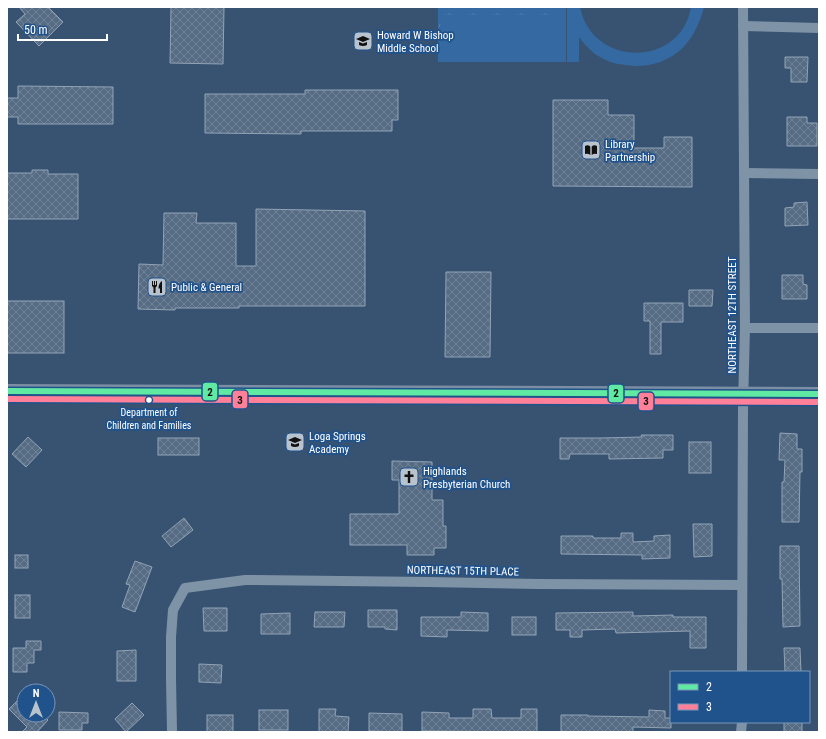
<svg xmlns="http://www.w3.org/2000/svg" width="826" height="739" font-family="'Roboto Condensed',sans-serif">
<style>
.park{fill:url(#park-tufts)}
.garden{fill:#3569a1}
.building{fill:url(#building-cross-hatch);stroke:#93a3b5}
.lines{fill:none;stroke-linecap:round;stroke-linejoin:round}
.street{stroke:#7f93a7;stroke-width:10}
.secondary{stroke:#7b8ea3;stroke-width:14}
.bus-1-casing{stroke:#20528b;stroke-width:9}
.bus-2-casing{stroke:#20528b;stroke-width:9}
.bus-1{stroke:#60e9a3;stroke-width:6}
.bus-2{stroke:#ff8098;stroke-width:6}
.bus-dot{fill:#fff;stroke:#20528b;stroke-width:1.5}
.labels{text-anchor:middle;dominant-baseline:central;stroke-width:3.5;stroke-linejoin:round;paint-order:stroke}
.bus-label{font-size:10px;fill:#fff;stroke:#20528b}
.poi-label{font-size:11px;fill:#fff;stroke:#20528b;text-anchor:start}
.street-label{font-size:11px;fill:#fff;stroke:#20528b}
.line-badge{stroke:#20528b;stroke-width:1.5}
.pale-badge-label{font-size:11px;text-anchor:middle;font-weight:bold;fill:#111}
</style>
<defs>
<pattern id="park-tufts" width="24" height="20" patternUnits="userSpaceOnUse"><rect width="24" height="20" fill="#3569a1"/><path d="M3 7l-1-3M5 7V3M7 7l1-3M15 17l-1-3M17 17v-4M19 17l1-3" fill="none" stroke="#5380af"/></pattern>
<pattern id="building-cross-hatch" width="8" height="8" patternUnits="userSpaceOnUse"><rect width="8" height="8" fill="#566c84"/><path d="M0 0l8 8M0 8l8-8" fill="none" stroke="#6f8296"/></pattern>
</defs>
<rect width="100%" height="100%" fill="#385372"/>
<!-- park -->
<rect class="park" x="438" y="7" width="128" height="55"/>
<!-- garden -->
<g class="garden">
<path d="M567,7H580C592,68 681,68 691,7H704C695,42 674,66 635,66C624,65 612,64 602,58C592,53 586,46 579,37V62H567Z"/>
<polygon points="445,15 464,15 464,58 444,58"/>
<polygon points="469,15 489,15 488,58 469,58"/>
<rect x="494" y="15" width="19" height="43"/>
<rect x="518" y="15" width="19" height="43"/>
<rect x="542" y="15" width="19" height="43"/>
</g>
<!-- building -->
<g class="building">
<polygon points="19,7 48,7 63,22 39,46 16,22 25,14"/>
<polygon points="171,7 224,7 223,64 170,63"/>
<polygon points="785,57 808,57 807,82 791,82 791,68 785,68"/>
<polygon points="18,86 113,87 113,124 18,124 18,117 7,117 7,98 18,98"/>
<polygon points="305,90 398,90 398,120 392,120 392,131 301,131 301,134 205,133 205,94 305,94"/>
<polygon points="553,100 608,100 608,115 634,115 634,148 664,148 664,137 692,137 692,187 553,186"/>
<polygon points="787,117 807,117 807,123 817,123 817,146 787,146"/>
<polygon points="32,170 48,170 48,174 78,174 78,219 7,219 7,173 32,173"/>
<polygon points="807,202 808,225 785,226 785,208 794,207 794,203"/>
<polygon points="256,209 365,211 365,306 239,306 239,308 175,308 175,310 138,309 139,264 163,265 164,213 197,213 196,223 236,223 236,266 256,266"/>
<polygon points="446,272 491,272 490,357 445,357"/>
<polygon points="782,275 803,275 803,284 807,285 807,299 782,299"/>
<polygon points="689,290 713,290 712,306 689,306"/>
<rect x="7" y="301" width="57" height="52"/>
<polygon points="644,303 683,303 683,322 661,322 661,354 650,354 650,321 644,321"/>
<polygon points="780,433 797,434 797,449 802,449 802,472 800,472 799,522 782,522 782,482 784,482 785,460 779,460"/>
<polygon points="641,435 673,435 673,450 663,450 663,458 609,459 609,454 570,454 569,459 560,459 560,438 601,438 642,437"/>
<polygon points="28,437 42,450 26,467 12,454"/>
<rect x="158" y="438" width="41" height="17"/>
<rect x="689" y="442" width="22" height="31"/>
<polygon points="392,461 432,462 432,500 443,500 443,526 446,526 446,548 434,548 434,555 407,555 407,545 350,545 350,514 399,514 399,480 392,480"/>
<polygon points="184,518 193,530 171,547 162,536"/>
<polygon points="693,524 712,524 712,556 694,557"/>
<polygon points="621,533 633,533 633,542 654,541 654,536 670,535 670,558 642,559 642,555 561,554 561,536 593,536 593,538 621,538"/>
<polygon points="780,546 799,546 800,626 783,627 782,579 780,579"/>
<rect x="15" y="555" width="13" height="13"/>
<polygon points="135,561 152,567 135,612 122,607 130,585 126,584"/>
<rect x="15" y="595" width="15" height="23"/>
<polygon points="203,608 227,608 227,631 204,631"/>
<polygon points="368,610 397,610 397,630 385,629 385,627 368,627"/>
<polygon points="315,612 345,612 344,627 314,627"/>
<polygon points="461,612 488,613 488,631 447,630 447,637 421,636 421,617 461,617"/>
<polygon points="633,612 633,616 673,615 673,617 706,617 706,648 690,648 690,631 616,633 615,629 582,630 582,637 570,637 570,630 556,630 556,613"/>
<polygon points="290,613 290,634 261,634 261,614"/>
<rect x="512" y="617" width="24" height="18"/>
<polygon points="26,641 41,641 41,650 34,650 34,663 27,663 27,672 13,672 13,648 26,648"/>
<polygon points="784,648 800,648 801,672 785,672"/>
<polygon points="136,650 136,681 117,681 117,651"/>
<polygon points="199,664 222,665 221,683 199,682"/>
<polygon points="24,694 24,715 43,715 48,720 37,732 22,732 27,727 9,709"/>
<polygon points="132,703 144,715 126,732 115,719"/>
<polygon points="319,709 336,709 335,716 349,717 348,732 319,732"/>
<polygon points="473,709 491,709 492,718 521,718 521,709 537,709 537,732 422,731 422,712 449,713 449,718 473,718"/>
<rect x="259" y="710" width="29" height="20"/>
<polygon points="649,710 665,711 665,718 671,718 671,728 633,727 633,732 561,732 561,715 588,715 588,716 649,717"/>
<polygon points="59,712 88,713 88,723 82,723 82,730 59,730"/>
<polygon points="369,713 402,714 402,732 369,731"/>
<rect x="207" y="715" width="26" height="17"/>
<rect x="784" y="722" width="18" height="10"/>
</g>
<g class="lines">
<!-- street -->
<g class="street">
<polyline points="743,26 819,28"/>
<polyline points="744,173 819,174"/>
<polyline points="745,328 819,328"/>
<polyline points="742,672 743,406 745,328 743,7"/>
<polyline points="172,732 171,679 171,637 173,610 185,588 245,580 429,582 539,584 742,585"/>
<polyline points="741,732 742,722"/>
</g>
<!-- secondary -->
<path class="secondary" d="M7,391C278,390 548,395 819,394"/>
<defs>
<polyline id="bus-1" points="7,391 819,394"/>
<polyline id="bus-2" points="7,399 819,402"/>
</defs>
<!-- bus-1 casing -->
<use href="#bus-1" class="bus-1-casing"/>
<!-- bus-2 casing -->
<use href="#bus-2" class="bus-2-casing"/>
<!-- bus-1 -->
<use href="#bus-1" class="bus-1"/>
<!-- bus-2 -->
<use href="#bus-2" class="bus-2"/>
</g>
<!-- icons -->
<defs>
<symbol id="school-square" viewBox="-11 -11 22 22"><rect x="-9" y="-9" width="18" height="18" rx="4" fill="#b9c3ce" stroke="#20528b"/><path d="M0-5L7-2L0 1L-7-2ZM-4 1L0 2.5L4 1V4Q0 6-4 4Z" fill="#111"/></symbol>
<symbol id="library-square" viewBox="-11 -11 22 22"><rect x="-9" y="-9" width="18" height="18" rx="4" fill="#b9c3ce" stroke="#20528b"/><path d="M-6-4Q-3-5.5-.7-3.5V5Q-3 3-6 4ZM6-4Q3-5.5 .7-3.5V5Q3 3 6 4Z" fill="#111"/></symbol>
<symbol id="restaurant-square" viewBox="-11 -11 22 22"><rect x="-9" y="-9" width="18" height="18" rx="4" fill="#b9c3ce" stroke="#20528b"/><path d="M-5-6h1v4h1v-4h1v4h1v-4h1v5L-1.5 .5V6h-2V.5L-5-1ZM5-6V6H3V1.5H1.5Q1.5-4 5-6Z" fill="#111"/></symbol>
<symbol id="church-square" viewBox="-11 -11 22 22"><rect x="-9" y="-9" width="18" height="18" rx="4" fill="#b9c3ce" stroke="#20528b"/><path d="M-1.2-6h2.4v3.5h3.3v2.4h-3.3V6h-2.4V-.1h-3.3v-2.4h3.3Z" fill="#111"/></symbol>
</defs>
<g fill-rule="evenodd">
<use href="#school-square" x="352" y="30" width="22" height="22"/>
<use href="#library-square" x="580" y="139" width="22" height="22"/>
<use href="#restaurant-square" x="146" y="276" width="22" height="22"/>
<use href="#school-square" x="284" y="431" width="22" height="22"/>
<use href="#church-square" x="398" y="466" width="22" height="22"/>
</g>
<!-- markers -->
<circle class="bus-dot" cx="149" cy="400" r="3.5"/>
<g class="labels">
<!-- bus labels -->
<g class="bus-label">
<text x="149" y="412">Department of<tspan x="149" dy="13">Children and Families</tspan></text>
</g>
<!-- poi labels -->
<g class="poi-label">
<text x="377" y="35">Howard W Bishop<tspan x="377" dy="13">Middle School</tspan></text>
<text x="605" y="144">Library<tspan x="605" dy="13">Partnership</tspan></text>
<text x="171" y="287">Public &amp; General</text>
<text x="309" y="436">Loga Springs<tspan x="309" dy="13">Academy</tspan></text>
<text x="423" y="471">Highlands<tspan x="423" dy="13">Presbyterian Church</tspan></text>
</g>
<!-- street labels -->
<g class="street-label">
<text transform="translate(732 315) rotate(-90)">NORTHEAST 12TH STREET</text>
<text transform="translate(463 571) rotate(1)">NORTHEAST 15TH PLACE</text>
</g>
</g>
<g class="line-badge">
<rect x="202" y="382" width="16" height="19" rx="4" fill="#60e9a3"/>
<rect x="608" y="384" width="16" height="19" rx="4" fill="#60e9a3"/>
<rect x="232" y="390" width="16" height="19" rx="4" fill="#ff8098"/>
<rect x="638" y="392" width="16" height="19" rx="4" fill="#ff8098"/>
</g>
<g class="pale-badge-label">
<text x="210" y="396">2</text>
<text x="616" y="397">2</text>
<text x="240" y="404">3</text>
<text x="646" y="405">3</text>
</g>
<!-- border -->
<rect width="826" height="739" fill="none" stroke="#ffffff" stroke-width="16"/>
<!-- legend -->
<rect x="670" y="671" width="140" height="52" fill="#20528b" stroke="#7997b9"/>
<rect x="678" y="684" width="20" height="6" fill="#60e9a3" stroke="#7997b9"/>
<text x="706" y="691" font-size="12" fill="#ffffff">2</text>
<rect x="678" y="704" width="20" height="6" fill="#ff8098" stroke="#7997b9"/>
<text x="706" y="711" font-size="12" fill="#ffffff">3</text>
<!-- north arrow -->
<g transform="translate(36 703)"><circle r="19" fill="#20528b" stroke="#7997b9"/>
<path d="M0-3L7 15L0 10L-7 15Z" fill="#b9c3ce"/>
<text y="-6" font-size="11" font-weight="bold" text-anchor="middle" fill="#ffffff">N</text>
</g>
<!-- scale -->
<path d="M18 34v6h89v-6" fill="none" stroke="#ffffff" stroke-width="2"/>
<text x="24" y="34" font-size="12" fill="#ffffff" stroke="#20528b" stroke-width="3" paint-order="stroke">50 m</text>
</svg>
